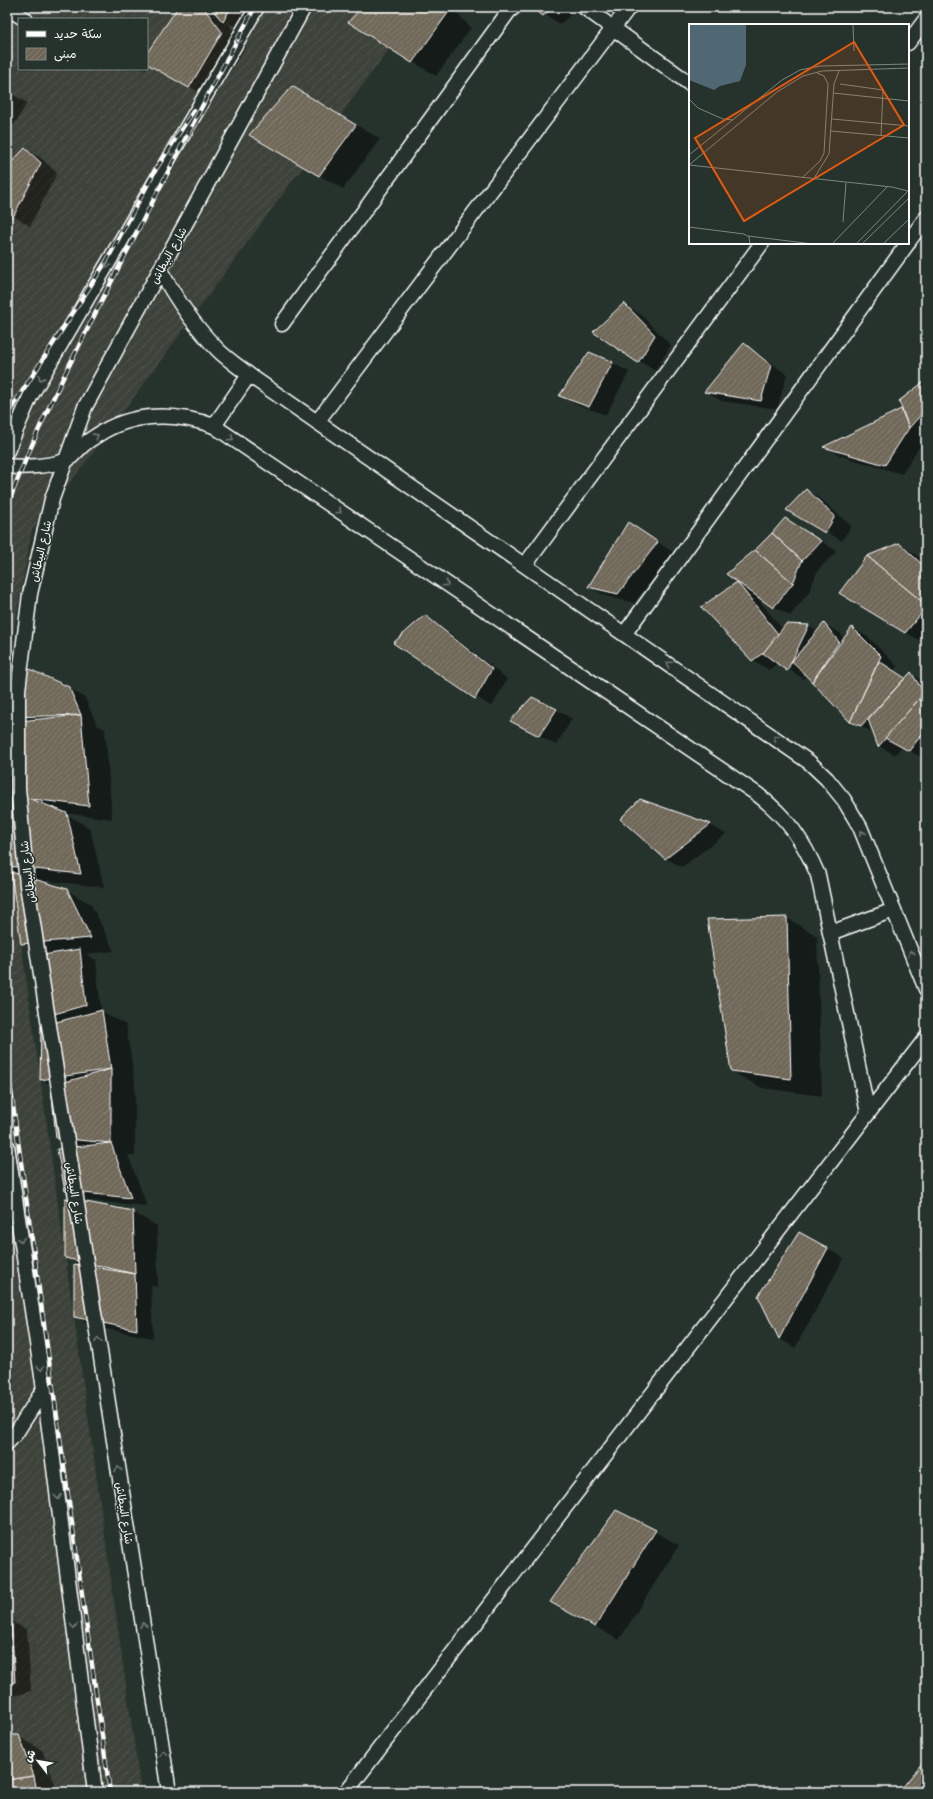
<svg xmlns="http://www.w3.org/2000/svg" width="933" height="1799" font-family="Mali,'Playpen Sans Arabic',sans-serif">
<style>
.industrial{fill:url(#industrial-furrows);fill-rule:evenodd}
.shadow{fill:#0007}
.building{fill:url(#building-hatch);stroke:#fff}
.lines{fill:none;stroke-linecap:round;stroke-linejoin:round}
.service-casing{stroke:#fff;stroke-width:17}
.service{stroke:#26332d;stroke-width:14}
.rail-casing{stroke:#fff;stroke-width:4.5}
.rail{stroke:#26332d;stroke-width:3;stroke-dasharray:9;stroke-linecap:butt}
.oneway{stroke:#727a76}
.labels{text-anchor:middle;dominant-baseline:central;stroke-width:3;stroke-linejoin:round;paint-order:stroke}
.street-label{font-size:11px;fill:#fff;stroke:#26332d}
.inset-road{fill:none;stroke:#7d8581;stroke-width:1}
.view{fill:#e8590c;fill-opacity:0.15;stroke:#e8590c;stroke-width:2}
.inset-edge{fill:none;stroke:#fff;stroke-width:2}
</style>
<defs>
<pattern id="industrial-furrows" width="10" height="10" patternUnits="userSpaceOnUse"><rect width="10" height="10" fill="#3c433a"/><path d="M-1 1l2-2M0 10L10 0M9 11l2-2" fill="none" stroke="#50564e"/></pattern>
<pattern id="building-hatch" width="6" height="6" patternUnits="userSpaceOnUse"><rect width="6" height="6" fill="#706758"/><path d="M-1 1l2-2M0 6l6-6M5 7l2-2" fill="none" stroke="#857e71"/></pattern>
</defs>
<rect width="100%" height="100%" fill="#26332d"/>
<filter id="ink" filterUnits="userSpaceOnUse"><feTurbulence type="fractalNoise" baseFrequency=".025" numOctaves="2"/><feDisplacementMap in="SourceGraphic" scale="8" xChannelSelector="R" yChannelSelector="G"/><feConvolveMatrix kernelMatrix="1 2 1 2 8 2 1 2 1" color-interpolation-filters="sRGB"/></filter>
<g filter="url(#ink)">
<!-- industrial -->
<path class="industrial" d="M7,7H420L90,457L32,530L9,656L11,872L141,1792H7ZM19,19H147V69H19Z"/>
<!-- shadow -->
<g class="shadow">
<polygon points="179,7 252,7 240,30 228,23 246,46 213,100 147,63 147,55"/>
<polygon points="363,7 451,7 471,28 436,76 350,22"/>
<polygon points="469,7 478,7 477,11"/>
<polygon points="534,7 579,7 560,24"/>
<polygon points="7,91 27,103 7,137"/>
<polygon points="316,101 380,139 343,189 250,135"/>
<polygon points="25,149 41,158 57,173 30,226 7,212 7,168"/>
<polygon points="7,227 15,231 7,244"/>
<polygon points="624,304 640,314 671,345 655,371 594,332"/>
<polygon points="744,345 760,354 787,375 777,409 722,401 706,392"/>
<polygon points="590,353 613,363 629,372 606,415 577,405 561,396"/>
<polygon points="926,381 926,436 902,474 841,456 826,447 903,409"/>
<polygon points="806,490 822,500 851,526 842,541 788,509"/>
<polygon points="628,523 673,552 634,603 606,596 590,587"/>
<polygon points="801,529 837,551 818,570 809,592 790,616 754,594 783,630 808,626 818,631 824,624 840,633 844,639 852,628 868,637 897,666 894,671 907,679 911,674 926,682 925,759 902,747 895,755 879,746 874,733 851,721 806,674 804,679 778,663 769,670 753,660 702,608 738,582"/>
<polygon points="899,544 915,554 926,563 926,636 921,641 905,632"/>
<polygon points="425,616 441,626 507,679 492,707 394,643"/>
<polygon points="7,661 69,688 85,698 97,725 105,729 112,819 64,813 90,828 104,887 37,880 66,890 91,904 114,951 86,954 96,960 101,1011 126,1025 135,1083 135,1156 128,1155 147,1206 82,1200 66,1190 76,1148 57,1137 54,1087 41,1079 53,1024 43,956 22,943 23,876 7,867 7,839 10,805 7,803 7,733 10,724 7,722"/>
<polygon points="556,709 572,719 556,745 528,730"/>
<polygon points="640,800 710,825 726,834 682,867 665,858"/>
<polygon points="787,918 817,936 822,1096 762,1088 731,1071"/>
<polygon points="133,1212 157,1226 158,1287 151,1286 153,1338 91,1326 75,1316 81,1266 66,1257"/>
<polygon points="800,1234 844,1258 795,1348 780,1339 759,1296"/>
<polygon points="617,1511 679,1545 619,1640 575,1615"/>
<polygon points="11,1621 27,1630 31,1691 7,1698 7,1622"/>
<polygon points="7,1736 18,1736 42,1750 58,1792 7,1792"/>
</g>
<!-- building -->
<g class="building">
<polygon points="178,7 203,7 222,32 189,88 147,64 147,53"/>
<polygon points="210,7 231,7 223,22"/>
<polygon points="362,7 442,7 448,13 412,63 348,22"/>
<polygon points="532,7 553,7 543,16"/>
<polygon points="292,86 356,125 319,176 249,135"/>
<polygon points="25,148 41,163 13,217 7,213 7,167"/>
<polygon points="624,303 655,335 638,363 593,332"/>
<polygon points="744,343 771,365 761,401 704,392"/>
<polygon points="589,352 613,362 589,407 559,396"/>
<polygon points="926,380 926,409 909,428 899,401"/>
<polygon points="901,409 909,428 885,465 823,447"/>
<polygon points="806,489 835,516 825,533 786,510"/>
<polygon points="785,518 821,541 802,561 772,533"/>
<polygon points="628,522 658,542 618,594 588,587"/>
<polygon points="772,533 802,561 793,583 755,550"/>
<polygon points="899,543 926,568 926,605 867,556"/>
<polygon points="755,550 793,583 773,608 726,574"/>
<polygon points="867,556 926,605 926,608 905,633 839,593"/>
<polygon points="737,582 782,639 752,661 701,607"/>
<polygon points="425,615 492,669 475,699 393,643"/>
<polygon points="824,623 839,642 812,682 792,661"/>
<polygon points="786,624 809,625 787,671 763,653"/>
<polygon points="852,627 881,656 850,722 812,682"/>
<polygon points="7,659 69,687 81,715 7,717"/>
<polygon points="879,661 905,678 861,726 850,722"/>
<polygon points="911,672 924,693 878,747 868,719"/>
<polygon points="532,697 557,709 539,736 510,721"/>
<polygon points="919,699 926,706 926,729 909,751 885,738"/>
<polygon points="81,715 89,806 7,796 7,730 9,722"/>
<polygon points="10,791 67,813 81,874 7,866 7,827"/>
<polygon points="640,799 711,824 665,859 620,819"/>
<polygon points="11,872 67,889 91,938 21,944"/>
<polygon points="787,917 791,1079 731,1071 707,919"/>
<polygon points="80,949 86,1005 40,1018 31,957"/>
<polygon points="102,1010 111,1069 40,1080 41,1026"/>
<polygon points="111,1069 111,1143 56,1138 51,1086"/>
<polygon points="111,1143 131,1198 65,1191 57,1149"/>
<polygon points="65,1198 133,1211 135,1274 65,1258"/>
<polygon points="799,1232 828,1248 779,1339 758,1296"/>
<polygon points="74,1264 135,1274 137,1330 74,1317"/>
<polygon points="616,1510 656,1530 595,1627 550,1602"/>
<polygon points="11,1620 15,1682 7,1684 7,1621"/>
<polygon points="7,1735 19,1735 34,1776 7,1780"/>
<polygon points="926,1758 926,1792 899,1792"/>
<polygon points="34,1776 37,1792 7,1792 7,1780"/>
</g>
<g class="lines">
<defs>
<g id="service">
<polyline points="584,7 690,84"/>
<polyline points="7,8 25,19"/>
<polyline points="908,43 926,19"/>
<polyline points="908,242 926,218"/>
<path d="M160,270C176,299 194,326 218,350C227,359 239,367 249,375L809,762L827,779L844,800L860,827L926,989"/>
<polyline points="282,324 509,11 514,7"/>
<polyline points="317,422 629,7"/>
<polyline points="214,426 249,375"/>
<polyline points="7,451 30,397 257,7"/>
<path d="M7,466C23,468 49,466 65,461C71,459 76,451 81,447C85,443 91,439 96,436C131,412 175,412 214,426L757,794C787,817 803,840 818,875L868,1113"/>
<polyline points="525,565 762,243"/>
<polyline points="625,633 908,243"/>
<polyline points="830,933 894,910"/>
<polyline points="7,1146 44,1389 95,1792"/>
<polyline points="7,1443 16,1433 44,1389"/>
<polyline points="169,1792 27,885 18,788 18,690 30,594 52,499 85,407 304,7"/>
<polyline points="346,1792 926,1038"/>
</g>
</defs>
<!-- service casing -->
<use href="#service" class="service-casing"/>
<!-- service -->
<use href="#service" class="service"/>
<defs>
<g id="rail">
<polyline points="7,415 107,260 156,169 194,110"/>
<path d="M7,507C38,422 81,342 122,261C166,176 209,91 255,7"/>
<polyline points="7,1063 110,1792"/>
</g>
</defs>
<!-- rail casing -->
<use href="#rail" class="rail-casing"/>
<!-- rail -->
<use href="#rail" class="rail"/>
</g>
<!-- one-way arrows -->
<defs><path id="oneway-chevron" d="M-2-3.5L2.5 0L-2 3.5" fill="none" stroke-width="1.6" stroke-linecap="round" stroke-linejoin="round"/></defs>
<g class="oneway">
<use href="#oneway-chevron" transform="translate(238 41) rotate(120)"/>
<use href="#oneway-chevron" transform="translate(172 153) rotate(120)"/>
<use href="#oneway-chevron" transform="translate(107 265) rotate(120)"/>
<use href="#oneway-chevron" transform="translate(41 378) rotate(120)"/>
<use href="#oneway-chevron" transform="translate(96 436) rotate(-32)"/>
<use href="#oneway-chevron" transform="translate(231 438) rotate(34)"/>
<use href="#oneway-chevron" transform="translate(339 511) rotate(34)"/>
<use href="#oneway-chevron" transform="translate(446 584) rotate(34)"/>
<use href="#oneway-chevron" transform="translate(669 664) rotate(-145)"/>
<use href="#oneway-chevron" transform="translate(776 738) rotate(-145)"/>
<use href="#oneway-chevron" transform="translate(862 833) rotate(-113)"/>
<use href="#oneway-chevron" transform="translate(911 953) rotate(-112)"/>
<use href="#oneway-chevron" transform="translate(21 1240) rotate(81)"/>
<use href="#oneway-chevron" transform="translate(98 1340) rotate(-99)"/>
<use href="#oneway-chevron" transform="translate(41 1368) rotate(81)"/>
<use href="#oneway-chevron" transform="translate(118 1469) rotate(-99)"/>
<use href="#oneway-chevron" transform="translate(58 1497) rotate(83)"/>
<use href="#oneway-chevron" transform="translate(143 1625) rotate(-99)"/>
<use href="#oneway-chevron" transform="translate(74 1626) rotate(83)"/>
<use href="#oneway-chevron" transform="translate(163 1753) rotate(-99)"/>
</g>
</g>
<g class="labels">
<!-- street labels -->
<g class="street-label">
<text transform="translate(168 255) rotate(-61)">شارع البيطاش</text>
<text transform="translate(40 551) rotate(-77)">شارع البيطاش</text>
<text transform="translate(27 872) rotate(-97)">شارع البيطاش</text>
<text transform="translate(75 1193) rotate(81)">شارع البيطاش</text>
<text transform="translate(125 1513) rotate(81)">شارع البيطاش</text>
</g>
</g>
<!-- overview -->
<g transform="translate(689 24)">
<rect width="220" height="220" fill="#26332d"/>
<path d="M0,0H57V41L51,57L31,62L25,66L0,56Z" fill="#506874"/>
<path class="inset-road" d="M164,0L165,27M151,60L194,66L192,112M144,69L220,77M0,75L9,84L34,95L44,96M143,95L220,102M142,107L220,114M0,131L93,56L111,46L131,42L220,40M0,141L88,68L114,52L133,47L220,44M0,141L203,163L219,167M113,154L131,137L135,129L139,60L135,52L128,49M124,156L140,130L145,60L150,47M154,198L157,159M0,203L55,210L60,213L61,220M59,212L124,220M143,220L199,162M167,220L220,166M173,220L220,174M194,220L220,195"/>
<path class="view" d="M165,18L215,101L55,197L6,114Z"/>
<rect width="220" height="220" class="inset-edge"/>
</g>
<!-- margin -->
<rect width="933" height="1799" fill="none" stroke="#26332d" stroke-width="24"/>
<rect x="12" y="12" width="909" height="1775" fill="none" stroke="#fff" stroke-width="1.5" filter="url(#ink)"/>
<!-- legend -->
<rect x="18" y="18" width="130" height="52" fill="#26332d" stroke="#7d8581"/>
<rect x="26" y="31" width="20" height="6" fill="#ffffff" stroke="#7d8581"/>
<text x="54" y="38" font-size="12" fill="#ffffff">سكة حديد</text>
<rect x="26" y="48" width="20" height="12" fill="url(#building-hatch)" stroke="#7d8581"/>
<text x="54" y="58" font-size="12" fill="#ffffff">مبنى</text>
<!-- north arrow -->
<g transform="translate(38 1761) rotate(301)" stroke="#26332d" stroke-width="3" paint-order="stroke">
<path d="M0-3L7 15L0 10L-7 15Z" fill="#ffffff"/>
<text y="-6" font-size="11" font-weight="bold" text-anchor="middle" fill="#ffffff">ش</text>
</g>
</svg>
